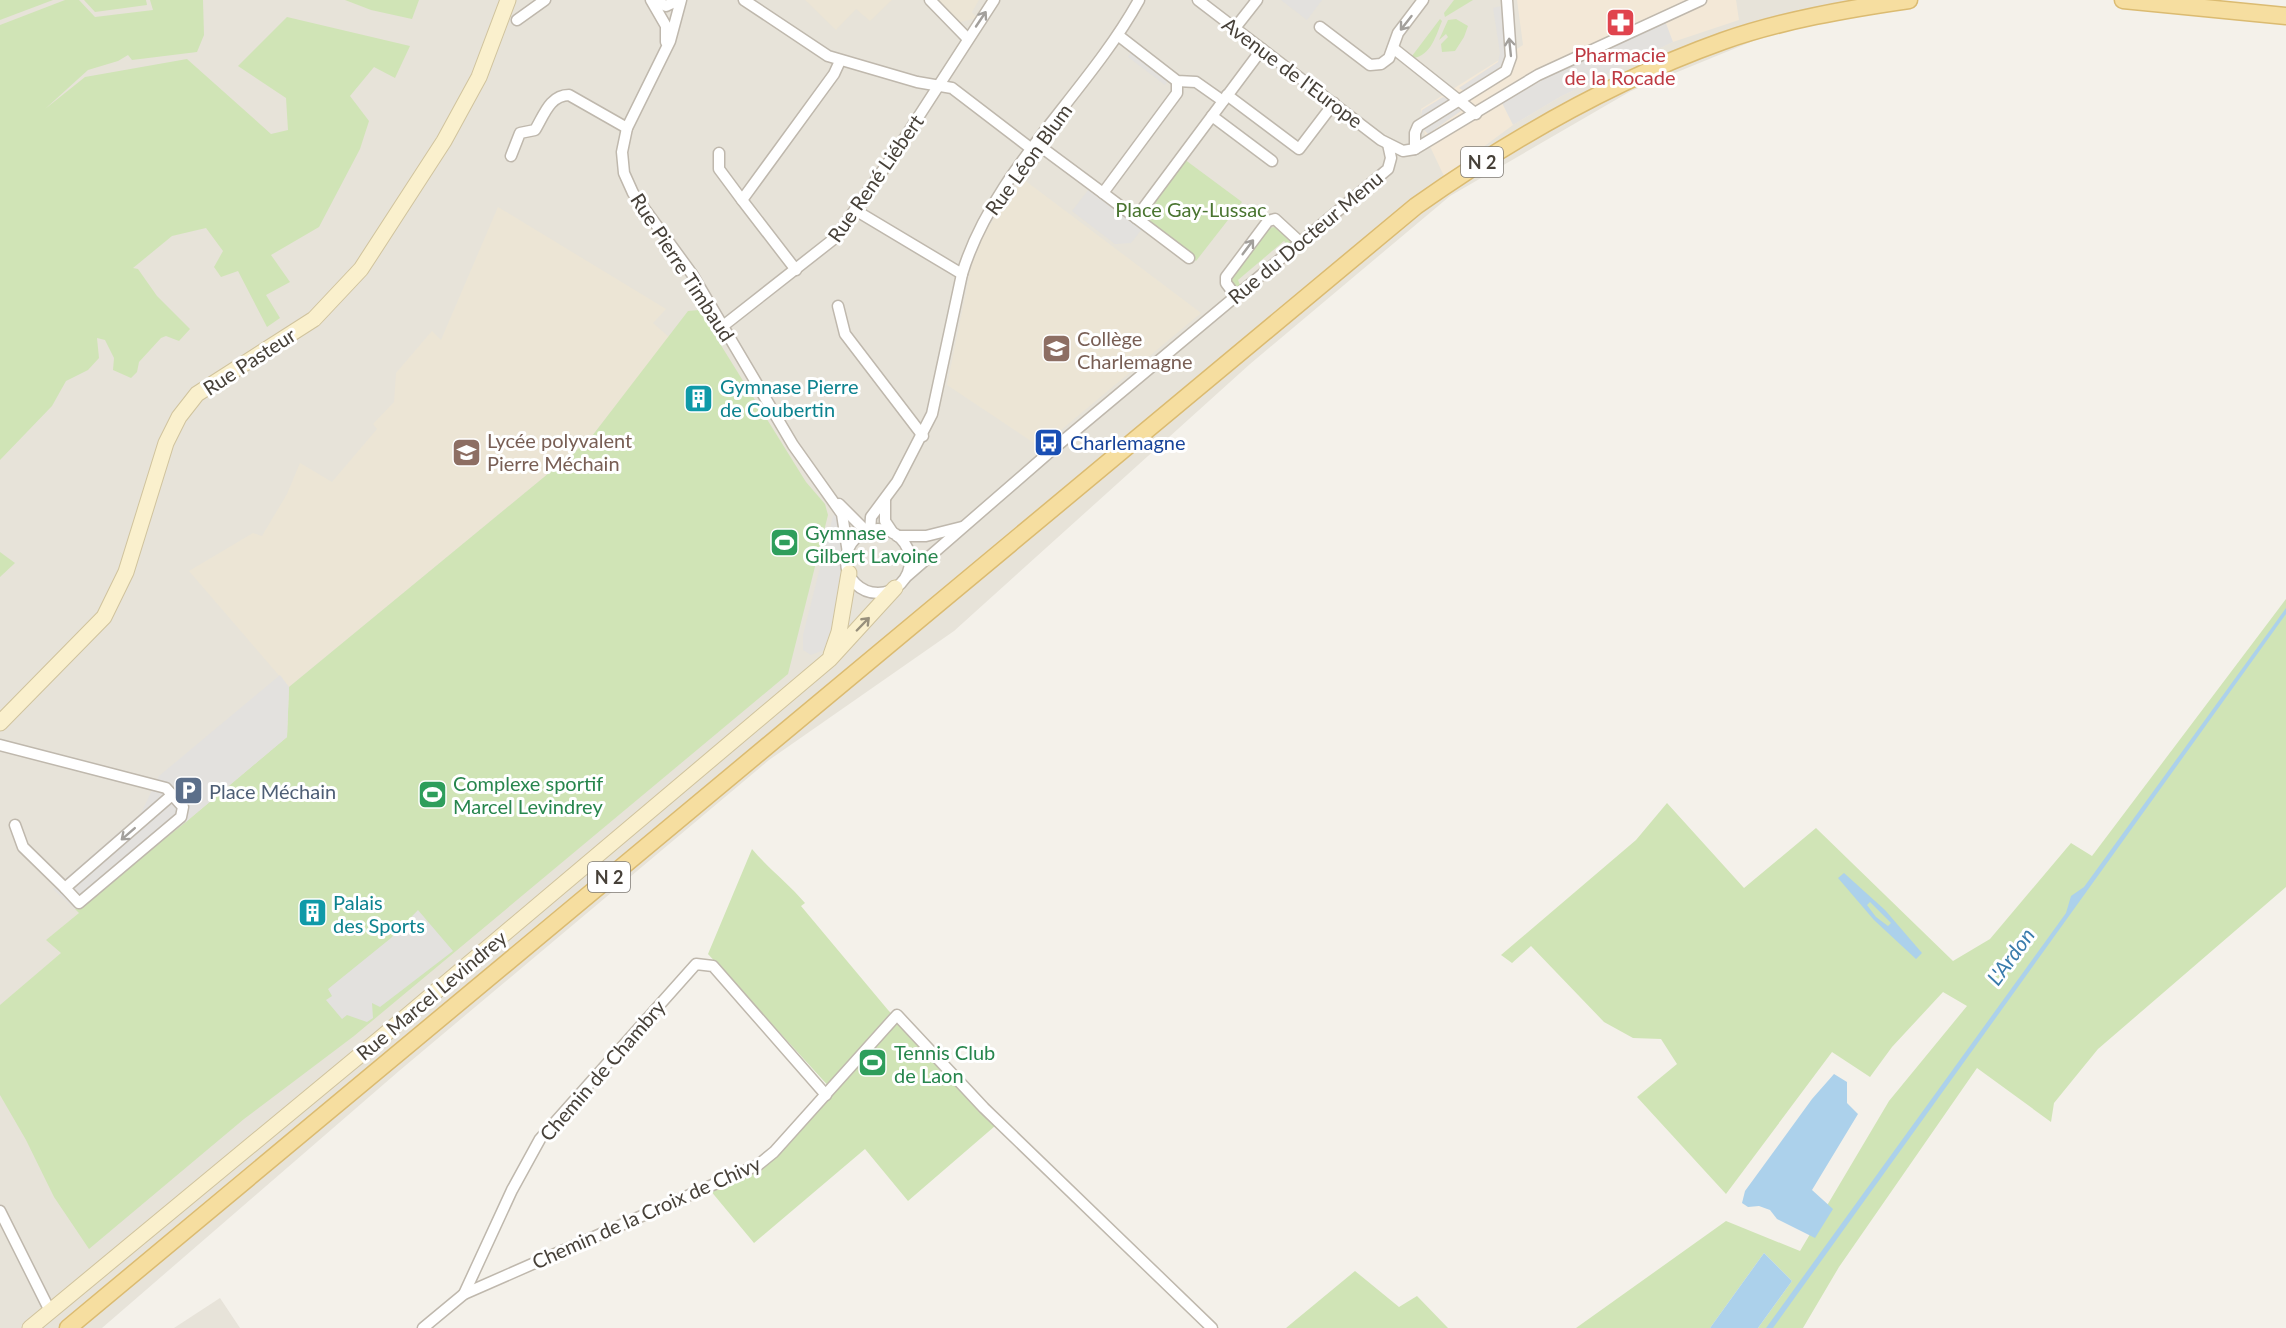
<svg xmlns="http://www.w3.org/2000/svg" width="2286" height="1328" font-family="Lato,sans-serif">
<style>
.residential{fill:#e7e3d9}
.commercial{fill:#f3e8d7}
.education{fill:#ece5d5}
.green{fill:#d0e4b6}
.parking{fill:#e3e1de}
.water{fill:#acd1eb;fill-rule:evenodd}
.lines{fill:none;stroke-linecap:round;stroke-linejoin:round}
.street-casing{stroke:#bfb8ad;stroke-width:13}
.secondary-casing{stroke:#d0c39d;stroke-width:17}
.primary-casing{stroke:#dbbb71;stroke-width:19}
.street{stroke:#fff;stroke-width:10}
.secondary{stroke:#faf0cd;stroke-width:15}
.primary{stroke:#f6dea0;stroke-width:16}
.oneway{stroke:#a3a09c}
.oneway2{stroke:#98907c}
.labels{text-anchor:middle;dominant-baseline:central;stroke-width:6;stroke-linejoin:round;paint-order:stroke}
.shield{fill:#fff;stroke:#7e7a74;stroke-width:1.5}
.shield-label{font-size:18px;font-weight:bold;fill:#474139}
.health-label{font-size:20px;fill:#be3a42;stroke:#fff}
.street-label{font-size:20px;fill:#474139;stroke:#fff}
.park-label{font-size:20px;fill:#4a7530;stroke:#fff}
.education-label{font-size:20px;fill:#785e54;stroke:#fff;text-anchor:start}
.culture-label{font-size:20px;fill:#0d838f;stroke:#fff;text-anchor:start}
.transit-label{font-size:20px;fill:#164399;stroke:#fff;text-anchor:start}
.leisure-label{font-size:20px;fill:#27864d;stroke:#fff;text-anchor:start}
.service-label{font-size:20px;fill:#4e5e75;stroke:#fff;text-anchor:start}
.water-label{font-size:21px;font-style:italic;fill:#397bab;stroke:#fff}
</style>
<rect width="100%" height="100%" fill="#f4f1ea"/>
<!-- residential -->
<g class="residential">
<polygon points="0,0 1881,0 1775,32 1631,91 1450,196 1250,364 954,631 769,760 399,1071 102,1328 0,1328"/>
<polygon points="220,1298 240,1328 174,1328"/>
</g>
<!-- commercial -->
<polygon class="commercial" points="1517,0 1736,0 1739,20 1673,42 1560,97 1513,125 1444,176 1425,136 1421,109 1523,45"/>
<!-- education -->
<g class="education">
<polygon points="805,0 892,0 870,21 856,9 836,30"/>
<polygon points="938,0 979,0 972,12 977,18 960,22"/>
<polygon points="1023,179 1201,313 1049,440 1043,449 947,385 973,258 986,230"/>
<polygon points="498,207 666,309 653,323 669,337 589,440 289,687 189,571 253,533 262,536 287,494 300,463 332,482 377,429 373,424 394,402 396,373 432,331 441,340"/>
</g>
<!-- green -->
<g class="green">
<polygon points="0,0 53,0 0,20"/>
<polygon points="65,0 79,0 95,17 153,10 150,0 203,0 204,35 197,52 132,60 128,55 118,61 88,70 45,109 85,77 187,59 271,134 288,130 286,98 238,66 287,17 410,46 395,78 374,67 350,96 369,121 360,149 319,227 271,255 290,282 266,295 280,318 267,327 238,271 221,277 214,267 223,251 206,228 172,236 133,268 138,269 157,296 190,329 179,341 166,336 161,338 139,362 137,372 131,378 113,370 114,358 105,340 97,338 99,358 88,370 66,381 52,406 0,460 0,25"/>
<polygon points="84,0 146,0 147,5 95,12"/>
<polygon points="345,0 419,0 412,19 371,10"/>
<polygon points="1454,0 1473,0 1445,17 1444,13"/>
<path d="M1440,19L1442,21C1436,35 1431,56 1413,58L1412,56Z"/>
<polygon points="1456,19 1468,26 1464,37 1455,51 1442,52 1441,44 1448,37 1446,34 1439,40 1448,20"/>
<polygon points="1184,159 1242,202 1196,261 1139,219"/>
<polygon points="1276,227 1291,238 1290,247 1284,241 1238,280 1241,287 1230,284 1230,276 1265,228"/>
<polygon points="699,310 806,482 825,504 828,515 788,674 354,1036 244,1119 89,1249 54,1197 26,1140 0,1095 0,1005 61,953 46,940 79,913 75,909 187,821 287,737 289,687 589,440 688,311"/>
<polygon points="0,552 15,563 0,577"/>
<polygon points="2286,599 2286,887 2098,1049 2054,1103 2051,1122 1977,1068 1839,1267 1803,1328 1758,1328 1792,1281 1764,1253 1710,1328 1576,1328 1726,1221 1800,1251 1889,1101 1967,1006 1943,992 1892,1047 1870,1077 1832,1052 1726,1194 1637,1097 1677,1064 1661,1039 1633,1038 1604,1022 1531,946 1512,963 1501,955 1636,840 1667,803 1744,888 1816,828 1953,961 1990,939 2071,843 2092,856"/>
<path d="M752,849C769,869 788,883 805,903L801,906L888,1010L994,1122L995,1126L908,1201L865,1149L754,1243L710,1190L766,1164L832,1090L708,954Z"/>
<polygon points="1355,1271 1399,1307 1417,1296 1448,1328 1286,1328"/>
</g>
<!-- parking -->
<g class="parking">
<polygon points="1281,0 1322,0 1307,20"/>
<polygon points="1505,5 1506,71 1469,94 1459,88 1498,62 1500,53 1493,8"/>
<polygon points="1664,18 1673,42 1560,97 1513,125 1502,103 1586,55"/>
<polygon points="1134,48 1171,76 1165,85 1128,57"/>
<polygon points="1443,97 1456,103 1461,111 1428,134 1420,126 1422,110"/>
<polygon points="1089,189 1142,229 1131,243 1115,244 1072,211"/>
<polygon points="837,512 844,554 843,576 831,636 824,650 811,655 803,650 803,635 833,516"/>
<polygon points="280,675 289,687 287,737 187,821 75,909 53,889 141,813 159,776"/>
<polygon points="418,910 453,951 380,1007 372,1003 373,1018 367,1022 347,1015 342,1019 326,1000 332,996 328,989 391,938"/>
</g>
<!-- water -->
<g class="water">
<polygon points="2286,608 2286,614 1773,1328 1766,1328 2066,913 2071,896 2084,887"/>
<path d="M1844,873L1885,910L1922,953L1916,959L1874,920L1838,878ZM1870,902L1891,923L1888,926L1876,917L1867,905Z"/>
<polygon points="1834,1074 1847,1082 1847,1103 1858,1114 1812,1190 1833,1209 1815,1238 1777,1219 1770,1210 1759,1206 1748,1207 1742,1203 1745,1191 1812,1099"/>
<polygon points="1764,1253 1792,1281 1758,1328 1710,1328"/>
</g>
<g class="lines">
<defs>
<g id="street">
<polyline points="651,0 666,26 666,42"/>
<polyline points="653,0 666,6 679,0"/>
<polyline points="681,0 670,41 627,128 622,152 624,173 633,193 692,274 793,445 842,514 848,553"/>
<polyline points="744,0 828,56 917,82 952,88 1033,150"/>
<polyline points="930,0 968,39"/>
<polyline points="1198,0 1381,140 1403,151 1415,149 1538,75 1701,0"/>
<polyline points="517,20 545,0"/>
<polyline points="1320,27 1370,65 1381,64 1389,58 1398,33 1423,0"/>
<polyline points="1235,28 1257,0"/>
<polyline points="1119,36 1177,81 1196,82 1223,101"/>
<polyline points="1393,48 1476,114"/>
<polyline points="1227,95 1299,149 1334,103"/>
<polyline points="1212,116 1272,161"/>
<polyline points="1037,144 1103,193 1177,93 1177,81"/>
<polyline points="1415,149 1415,133 1418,126 1506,71 1511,57 1507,0"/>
<polyline points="719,153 719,169 742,200"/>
<path d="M511,156L520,133L535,130C544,115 550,95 569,95L627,128"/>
<polyline points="1103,193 1189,258"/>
<polyline points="855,210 962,274"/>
<polyline points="1136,218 1262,49"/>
<polyline points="796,270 742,200 834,74 840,61"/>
<polyline points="1235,295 1226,283 1226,277 1268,221 1275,219 1300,242"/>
<polyline points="838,306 845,334 923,436"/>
<polyline points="723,326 835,238 895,153 994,0"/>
<polyline points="885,500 885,521 893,533"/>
<polyline points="839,504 867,532"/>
<circle cx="878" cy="561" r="32"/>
<path d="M870,531L871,517L897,482L932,414L962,274C993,171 1087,94 1139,0"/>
<polyline points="897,536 926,536 962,527"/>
<polyline points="907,576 1052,450 1388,169 1391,158 1388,144"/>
<polyline points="0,745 166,788 183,807 181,817 79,903 65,888 172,795"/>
<polyline points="15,825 23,847 65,888"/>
<polyline points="0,1211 50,1311"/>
<polyline points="464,1294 512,1190 540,1139 696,964 713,966 826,1095"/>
<polyline points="423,1328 464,1294 758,1165 774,1152 897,1015 984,1108 1212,1328"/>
</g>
<g id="secondary">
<polyline points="831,655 839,632 849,573"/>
<polyline points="0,723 104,617 126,572 166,443 179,417 197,394 314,319 361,269 444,141 479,77 508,0"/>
<polyline points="30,1328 383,1036 830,659 895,588"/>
</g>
<g id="primary">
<polyline points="2123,0 2286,16"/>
<path d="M68,1328L1416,206C1511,139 1614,80 1723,41C1783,20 1847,9 1909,0"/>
</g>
</defs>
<!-- street casing -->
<use href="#street" class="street-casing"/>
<!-- secondary casing -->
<use href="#secondary" class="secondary-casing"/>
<!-- primary casing -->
<use href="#primary" class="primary-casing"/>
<!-- street -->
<use href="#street" class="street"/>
<!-- secondary -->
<use href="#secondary" class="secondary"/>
<!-- primary -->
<use href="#primary" class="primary"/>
</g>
<!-- one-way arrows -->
<defs><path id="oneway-shaft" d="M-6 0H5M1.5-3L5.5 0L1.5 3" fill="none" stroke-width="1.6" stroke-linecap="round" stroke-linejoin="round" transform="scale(1.5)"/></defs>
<g class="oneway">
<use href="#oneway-shaft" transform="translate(981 19) rotate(-56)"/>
<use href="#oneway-shaft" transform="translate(1406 23) rotate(128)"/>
<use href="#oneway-shaft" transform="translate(1510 47) rotate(-96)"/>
<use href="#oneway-shaft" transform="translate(1248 247) rotate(-53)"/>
<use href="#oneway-shaft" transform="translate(128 834) rotate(139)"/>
</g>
<use class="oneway2" href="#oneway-shaft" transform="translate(863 624) rotate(-46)"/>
<!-- icons -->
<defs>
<symbol id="pharmacy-square" viewBox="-11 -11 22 22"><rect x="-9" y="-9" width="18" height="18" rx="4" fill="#e0444e" stroke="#fff"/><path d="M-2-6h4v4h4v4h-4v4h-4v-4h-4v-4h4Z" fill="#fff"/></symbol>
<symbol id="school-square" viewBox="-11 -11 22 22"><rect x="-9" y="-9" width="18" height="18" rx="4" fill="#8d6e63" stroke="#fff"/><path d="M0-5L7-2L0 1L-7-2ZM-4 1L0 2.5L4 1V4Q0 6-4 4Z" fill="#fff"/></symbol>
<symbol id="building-square" viewBox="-11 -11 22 22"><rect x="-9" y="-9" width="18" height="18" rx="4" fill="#0f9aa8" stroke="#fff"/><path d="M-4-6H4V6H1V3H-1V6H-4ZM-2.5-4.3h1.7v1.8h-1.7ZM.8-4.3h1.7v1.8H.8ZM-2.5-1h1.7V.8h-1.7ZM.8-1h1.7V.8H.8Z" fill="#fff"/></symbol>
<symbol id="bus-square" viewBox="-11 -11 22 22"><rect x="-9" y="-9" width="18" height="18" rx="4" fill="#1a4fb4" stroke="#fff"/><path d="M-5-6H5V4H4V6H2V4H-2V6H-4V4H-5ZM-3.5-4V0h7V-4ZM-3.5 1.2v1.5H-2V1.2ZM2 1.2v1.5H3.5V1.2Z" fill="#fff"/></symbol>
<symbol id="stadium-square" viewBox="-11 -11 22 22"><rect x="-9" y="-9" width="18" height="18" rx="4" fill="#2e9e5b" stroke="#fff"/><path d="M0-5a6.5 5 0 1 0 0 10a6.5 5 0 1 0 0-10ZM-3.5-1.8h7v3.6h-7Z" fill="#fff"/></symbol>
<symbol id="parking-square" viewBox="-11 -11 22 22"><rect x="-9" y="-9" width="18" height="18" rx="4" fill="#5c6f8a" stroke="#fff"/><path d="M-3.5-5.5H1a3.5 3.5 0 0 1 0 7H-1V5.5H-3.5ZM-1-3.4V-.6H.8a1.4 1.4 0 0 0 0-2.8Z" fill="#fff"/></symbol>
</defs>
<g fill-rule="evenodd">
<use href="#pharmacy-square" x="1604" y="6" width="33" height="33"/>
<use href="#school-square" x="1040" y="332" width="33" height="33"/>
<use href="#building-square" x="682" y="382" width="33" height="33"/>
<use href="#bus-square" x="1032" y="426" width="33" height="33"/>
<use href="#school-square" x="450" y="436" width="33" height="33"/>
<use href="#stadium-square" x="768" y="526" width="33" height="33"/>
<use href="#parking-square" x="172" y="774" width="33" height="33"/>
<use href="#stadium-square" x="416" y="778" width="33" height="33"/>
<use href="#building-square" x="296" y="896" width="33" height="33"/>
<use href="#stadium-square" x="856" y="1046" width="33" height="33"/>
</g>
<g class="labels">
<!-- shield labels -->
<g class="shield">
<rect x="1461" y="147" width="42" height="30" rx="4.5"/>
<rect x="588" y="862" width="42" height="30" rx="4.5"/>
</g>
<g class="shield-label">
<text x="1482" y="162">N 2</text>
<text x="609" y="877">N 2</text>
</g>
<!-- health labels -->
<g class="health-label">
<text x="1620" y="54">Pharmacie<tspan x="1620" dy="23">de la Rocade</tspan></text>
</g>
<!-- street labels -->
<g class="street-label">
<text transform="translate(1293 72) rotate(37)">Avenue de l'Europe</text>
<text transform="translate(1028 159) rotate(-54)">Rue Léon Blum</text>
<text transform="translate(875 178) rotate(-55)">Rue René Liébert</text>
<text transform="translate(1305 237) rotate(-40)">Rue du Docteur Menu</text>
<text transform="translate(683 267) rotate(57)">Rue Pierre Timbaud</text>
<text transform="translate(249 361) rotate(-33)">Rue Pasteur</text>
<text transform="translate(431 995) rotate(-40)">Rue Marcel Levindrey</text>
<text transform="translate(602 1070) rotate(-49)">Chemin de Chambry</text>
<text transform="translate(646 1212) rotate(-24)">Chemin de la Croix de Chivy</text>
</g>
<!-- park labels -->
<g class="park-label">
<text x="1191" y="209">Place Gay-Lussac</text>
</g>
<!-- education labels -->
<g class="education-label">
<text x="1077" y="338">Collège<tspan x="1077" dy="23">Charlemagne</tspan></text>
<text x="487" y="440">Lycée polyvalent<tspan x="487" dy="23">Pierre Méchain</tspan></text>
</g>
<!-- culture labels -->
<g class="culture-label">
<text x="720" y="386">Gymnase Pierre<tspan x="720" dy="23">de Coubertin</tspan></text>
<text x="333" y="902">Palais<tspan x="333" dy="23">des Sports</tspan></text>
</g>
<!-- transit labels -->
<g class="transit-label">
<text x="1070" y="442">Charlemagne</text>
</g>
<!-- leisure labels -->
<g class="leisure-label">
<text x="805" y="532">Gymnase<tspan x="805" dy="23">Gilbert Lavoine</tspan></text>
<text x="453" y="783">Complexe sportif<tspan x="453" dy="23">Marcel Levindrey</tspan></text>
<text x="894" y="1052">Tennis Club<tspan x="894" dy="23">de Laon</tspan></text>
</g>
<!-- service labels -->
<g class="service-label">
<text x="209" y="791">Place Méchain</text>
</g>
<!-- water labels -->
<g class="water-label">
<text transform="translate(2010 956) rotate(-54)">L'Ardon</text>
</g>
</g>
</svg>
